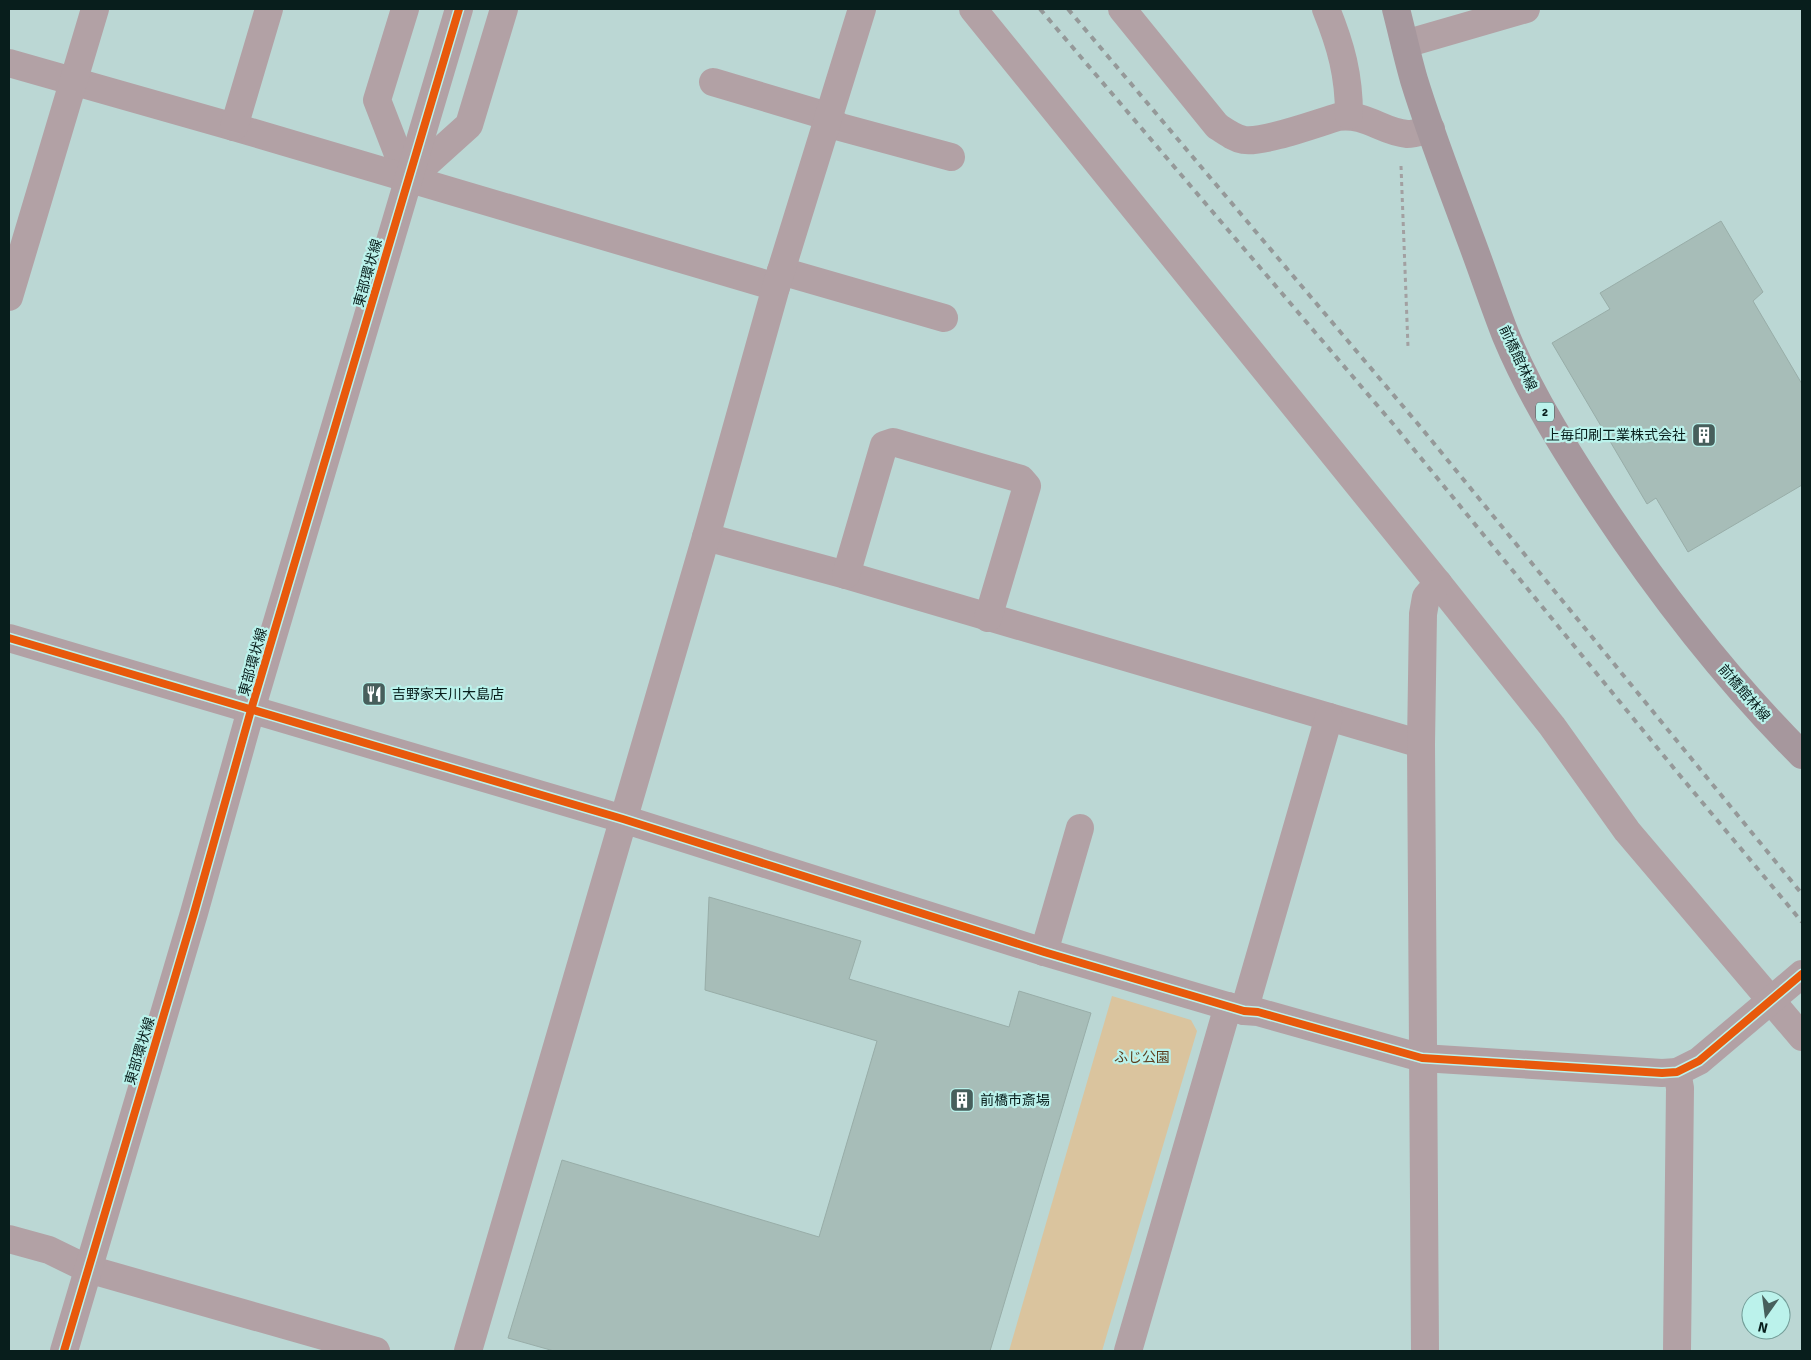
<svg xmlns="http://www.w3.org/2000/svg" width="1811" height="1360" font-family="Signika,'Noto Sans JP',sans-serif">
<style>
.green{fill:#dac49e}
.building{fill:#a7bdb8;stroke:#98ada8}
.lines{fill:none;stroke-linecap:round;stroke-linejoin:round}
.path{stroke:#a2a0a1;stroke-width:3;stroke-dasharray:4 4;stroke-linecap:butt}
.minor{stroke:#b2a1a5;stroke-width:28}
.major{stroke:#a6979d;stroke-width:28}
.rail{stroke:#959999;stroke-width:4;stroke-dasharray:6 6;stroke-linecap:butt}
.cycleway-casing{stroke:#bbf2eb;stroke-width:11}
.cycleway{stroke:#e8590c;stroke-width:8}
.labels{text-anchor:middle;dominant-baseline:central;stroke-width:4.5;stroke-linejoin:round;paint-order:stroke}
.shield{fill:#bbf2eb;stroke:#3e5e5a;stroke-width:1}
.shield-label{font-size:12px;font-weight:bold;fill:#081e1c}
.street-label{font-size:14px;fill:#081e1c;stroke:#bbf2eb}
.poi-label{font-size:14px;fill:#081e1c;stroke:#bbf2eb;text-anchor:start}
.park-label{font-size:14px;fill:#5c3e1e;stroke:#bbf2eb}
</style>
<rect width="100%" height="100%" fill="#bbd7d4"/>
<!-- green -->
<polygon class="green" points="1112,996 1191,1020 1197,1031 1102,1351 1009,1351"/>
<!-- building -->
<g class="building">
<polygon points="1721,221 1763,292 1753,301 1802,384 1802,485 1688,552 1656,498 1647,504 1552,343 1610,309 1600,293"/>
<polygon points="709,897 861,941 849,979 1009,1027 1019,991 1091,1013 990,1351 554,1351 508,1338 562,1160 819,1237 877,1041 705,990"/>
</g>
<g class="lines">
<!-- path -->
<polyline class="path" points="1401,166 1408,347"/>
<!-- minor -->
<g class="minor">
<polyline points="405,9 377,100 408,180 469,125 504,9"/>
<polyline points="973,9 1438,583 1552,726 1627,831 1802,1037"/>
<path d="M1122,9L1217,126C1226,132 1234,138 1244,140C1264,143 1317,123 1338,117C1366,113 1382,132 1407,134C1415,134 1423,131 1431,129"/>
<path d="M1326,9C1341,46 1349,75 1349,115"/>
<polyline points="1405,44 1526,9"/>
<polyline points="9,63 234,127 776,287"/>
<polyline points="713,82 817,113 840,127 951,157"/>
<polyline points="234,127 269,9"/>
<polyline points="781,271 944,318"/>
<polyline points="9,297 95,9"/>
<polyline points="706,537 846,575 1421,744"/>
<polyline points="846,575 884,445 893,442 1021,479 1027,486 988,618"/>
<polyline points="9,638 623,819 1044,952 1244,1011 1258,1012 1422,1058 1662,1073 1677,1072 1699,1061 1802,974"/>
<polyline points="1044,952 1080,828"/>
<polyline points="1244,1011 1329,717"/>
<polyline points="1677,1072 1680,1088 1677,1351"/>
<polyline points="9,1239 49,1250 88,1269 376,1351"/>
<polyline points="64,1351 194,913 251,710 459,9"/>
<polyline points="468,1351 706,537 776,287 862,9"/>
<polyline points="1128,1351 1228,1006"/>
<polyline points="1425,1351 1421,744 1423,614 1426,597 1438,583"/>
</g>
<!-- major -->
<path class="major" d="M1396,9C1402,32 1407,56 1414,80C1430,132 1450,183 1469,235C1482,269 1493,303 1506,336C1531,396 1567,453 1602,506C1661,595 1726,679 1802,755"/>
<!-- rail -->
<g class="rail">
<polyline points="1040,9 1394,425 1677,772 1802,922"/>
<polyline points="1068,9 1423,430 1802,894"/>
</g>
<defs>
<g id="cycleway">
<polyline points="9,638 623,819 1044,952 1244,1011 1258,1012 1422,1058 1662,1073 1677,1072 1699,1061 1802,974"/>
<polyline points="64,1351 194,913 251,710 459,9"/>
</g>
</defs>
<!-- cycleway casing -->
<use href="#cycleway" class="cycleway-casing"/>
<!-- cycleway -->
<use href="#cycleway" class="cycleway"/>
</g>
<!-- icons -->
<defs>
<symbol id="building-square" viewBox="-11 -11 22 22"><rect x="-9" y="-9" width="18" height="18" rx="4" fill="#475f5c" stroke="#bbf2eb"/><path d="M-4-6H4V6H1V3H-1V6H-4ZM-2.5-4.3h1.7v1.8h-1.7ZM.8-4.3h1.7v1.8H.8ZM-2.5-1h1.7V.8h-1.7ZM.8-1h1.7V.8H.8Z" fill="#fff"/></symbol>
<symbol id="restaurant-square" viewBox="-11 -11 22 22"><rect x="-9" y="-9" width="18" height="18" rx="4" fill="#475f5c" stroke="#bbf2eb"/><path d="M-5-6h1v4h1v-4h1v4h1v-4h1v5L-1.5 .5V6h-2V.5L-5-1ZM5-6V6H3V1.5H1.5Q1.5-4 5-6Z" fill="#fff"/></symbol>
</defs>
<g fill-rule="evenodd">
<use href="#building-square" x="1690" y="421" width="28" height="28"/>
<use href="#restaurant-square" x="360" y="680" width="28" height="28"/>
<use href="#building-square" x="948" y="1086" width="28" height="28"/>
</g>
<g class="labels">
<!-- shield labels -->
<rect class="shield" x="1536" y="402.5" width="18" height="19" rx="4"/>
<g class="shield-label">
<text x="1545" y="412">2</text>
</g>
<!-- street labels -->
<g class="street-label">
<text transform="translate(368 273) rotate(-74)">東部環状線</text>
<text transform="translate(1518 358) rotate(65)">前橋館林線</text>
<text transform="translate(253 662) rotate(-74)">東部環状線</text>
<text transform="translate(1744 693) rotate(49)">前橋館林線</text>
<text transform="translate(140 1051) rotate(-73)">東部環状線</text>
</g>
<!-- poi labels -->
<g class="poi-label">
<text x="1686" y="435" text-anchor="end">上毎印刷工業株式会社</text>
<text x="392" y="694">吉野家天川大島店</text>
<text x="980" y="1100">前橋市斎場</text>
</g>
<!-- park labels -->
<g class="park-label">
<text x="1142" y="1057">ふじ公園</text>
</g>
</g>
<!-- border -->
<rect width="1811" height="1360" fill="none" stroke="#081e1c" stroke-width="20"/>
<!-- north arrow -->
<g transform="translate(1766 1315) rotate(194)"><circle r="24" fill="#bbf2eb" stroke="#739d98"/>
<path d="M0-4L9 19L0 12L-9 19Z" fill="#475f5c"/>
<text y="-8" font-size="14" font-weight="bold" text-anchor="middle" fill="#081e1c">N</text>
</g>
</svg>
